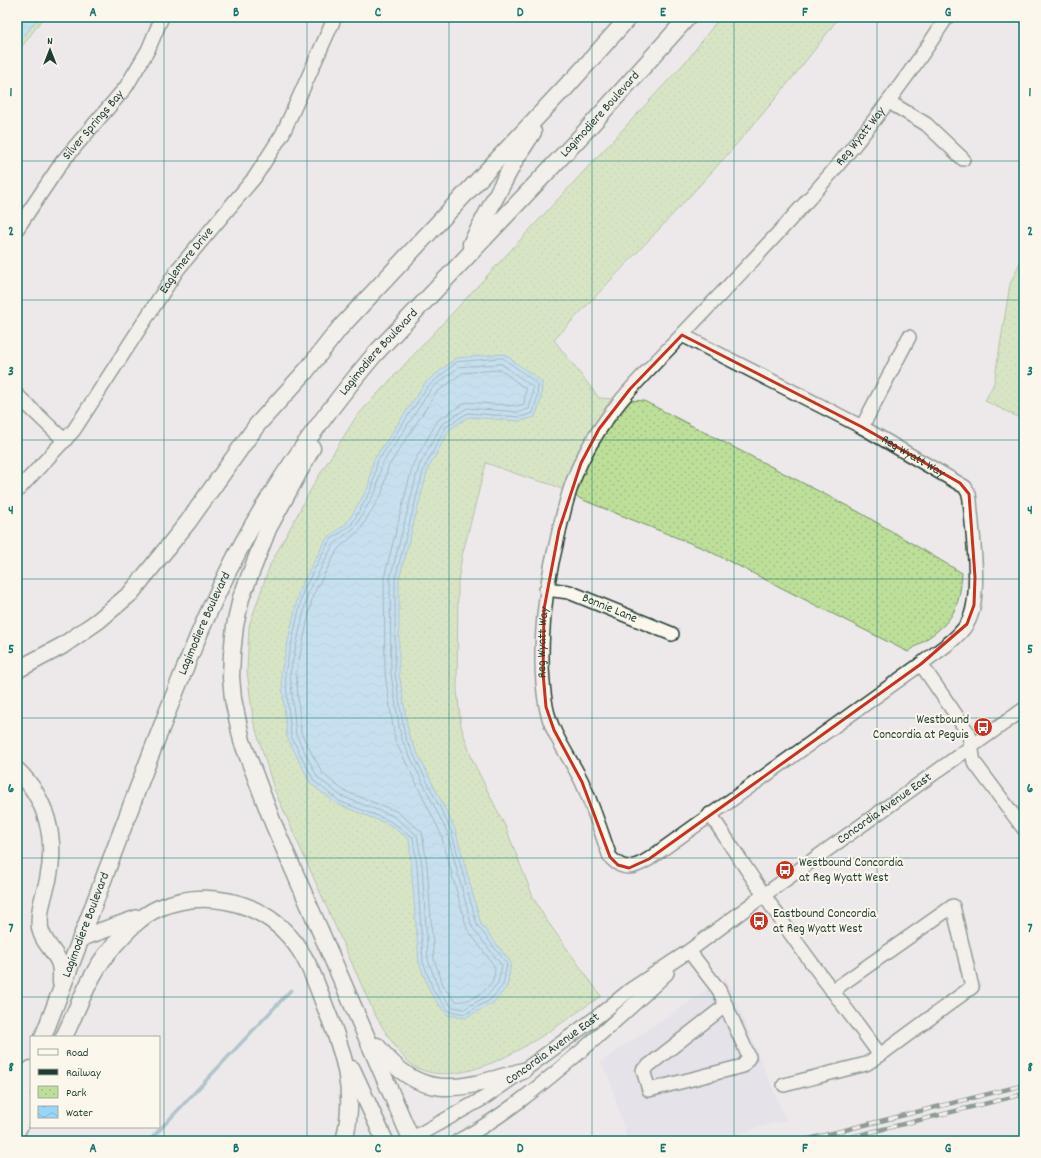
<svg xmlns="http://www.w3.org/2000/svg" width="1041" height="1158" font-family="Dekko,sans-serif">
<style>
.built{fill:#dcd9e8}
.park{fill:url(#park-dots);stroke:#6e8e66}
.water{fill:url(#water-waves);stroke:#6898aa}
.lines{fill:none;stroke-linecap:round;stroke-linejoin:round}
.shore{stroke:#4f7a83;stroke-width:1}
.stream{stroke:#6898aa;stroke-width:3.5}
.minor-casing{stroke:#1f3d34;stroke-width:16}
.major-casing{stroke:#1f3d34;stroke-width:19}
.minor{stroke:#fbf7ec;stroke-width:13}
.major{stroke:#fbf7ec;stroke-width:16}
.rail-casing{stroke:#1f3d34;stroke-width:4.5}
.rail{stroke:#fbf7ec;stroke-width:3;stroke-dasharray:9;stroke-linecap:butt}
.marked{fill:none;stroke:#c8321e;stroke-width:3;stroke-linejoin:round}
.grid{fill:none;stroke:#0f766e;stroke-width:1;stroke-opacity:0.55}
.labels{text-anchor:middle;dominant-baseline:central;stroke-width:4;stroke-linejoin:round;paint-order:stroke}
.street-label{font-size:13px;fill:#1f3d34;stroke:#fbf7ec}
.poi-label{font-size:13px;fill:#1f3d34;stroke:#fbf7ec;text-anchor:start}
.neatline{fill:none;stroke:#0f766e;stroke-width:1.5}
.grid-label{font-size:13px;text-anchor:middle;font-weight:bold;fill:#0f766e}
</style>
<defs>
<pattern id="park-dots" width="8" height="8" patternUnits="userSpaceOnUse"><rect width="8" height="8" fill="#bddf99"/><path d="M2 2h.1M6 6h.1" fill="none" stroke="#a2c084" stroke-width="1.8" stroke-linecap="round"/></pattern>
<pattern id="water-waves" width="16" height="10" patternUnits="userSpaceOnUse"><rect width="16" height="10" fill="#98d5f9"/><path d="M0 5q4-4 8 0t8 0" fill="none" stroke="#83b8d6"/></pattern>
</defs>
<rect width="100%" height="100%" fill="#ede9ea"/>
<filter id="ink" filterUnits="userSpaceOnUse"><feTurbulence type="fractalNoise" baseFrequency=".025" numOctaves="2"/><feDisplacementMap in="SourceGraphic" scale="8" xChannelSelector="R" yChannelSelector="G"/><feConvolveMatrix kernelMatrix="1 2 1 2 8 2 1 2 1" color-interpolation-filters="sRGB"/></filter>
<g filter="url(#ink)">
<!-- built -->
<polygon class="built" points="726,977 786,1120 712,1141 628,1141 609,1077 600,1062"/>
<!-- park -->
<g class="park">
<polygon points="17,17 44,17 17,53"/>
<path d="M720,17H839C754,134 653,235 554,340L599,398L644,401L859,512L962,573C959,622 944,626 908,652L705,549L583,500L553,485L528,478L486,463L462,556L458,581L457,690L461,726L472,759L506,828L533,897L545,918L601,996C556,1026 472,1094 417,1068C401,1060 383,1028 374,1013L274,789L253,720L247,671L249,626L270,565L315,482L356,417L689,58Z"/>
<polygon points="1024,254 1024,420 985,401 994,383 1010,284"/>
</g>
<!-- water -->
<g class="water">
<polygon points="17,17 39,17 17,45"/>
<polygon points="504,354 542,382 541,400 535,417 520,421 468,417 450,429 428,469 399,579 399,673 409,736 455,829 481,924 511,963 507,987 493,1003 465,1018 447,1015 431,994 419,963 409,839 388,824 337,804 311,784 287,737 281,673 299,590 326,539 347,523 368,488 373,461 425,383 456,358"/>
</g>
<g class="lines">
<!-- shore -->
<g class="shore">
<polygon points="503,358 538,384 537,399 533,413 520,417 468,413 446,427 424,468 395,579 395,673 405,737 451,830 477,925 507,964 503,985 490,1000 465,1014 449,1011 434,992 423,962 417,866 413,837 390,821 339,801 314,781 291,736 285,673 303,591 329,541 351,525 372,489 377,462 428,386 457,362"/>
<polygon points="501,364 533,387 532,398 529,409 519,412 467,408 442,424 419,466 390,579 391,674 401,738 447,832 472,927 502,966 498,983 487,996 464,1009 452,1007 439,990 428,960 422,865 417,835 393,816 341,796 318,778 296,735 290,673 308,593 333,545 355,527 376,491 382,464 431,389 459,367"/>
<path d="M501,370L526,389L524,404L518,406L466,402L438,420L413,464L384,578L385,674L395,740L441,834L467,929L495,967C495,971 494,976 493,980C487,992 467,1004 455,1001L444,987L434,959L427,865L422,832L396,811L344,791L323,774L301,733L296,674L313,595L338,549L360,530L382,493L388,467L436,393L462,373Z"/>
</g>
<!-- stream -->
<polyline class="stream" points="149,1141 291,990"/>
<defs>
<g id="minor">
<polyline points="889,102 926,124 963,159"/>
<path id="s1" d="M17,229L62,162L126,87L148,50L162,17"/>
<path id="s2" d="M682,335L862,427L965,487L969,494L970,500C972,531 983,599 967,624C956,641 936,652 921,664L649,859C633,869 623,871 610,857C601,832 593,806 582,782C570,757 551,734 546,706C538,663 543,605 552,562C560,529 566,493 581,462C604,413 642,376 679,338C716,299 753,261 788,222C847,158 900,90 947,17"/>
<polyline points="17,395 65,441"/>
<polyline points="862,427 909,337"/>
<path id="s3" d="M17,491L74,430L178,269L255,177L283,133L335,17"/>
<path id="s4" d="M546,589L569,592L672,634"/>
<polyline points="921,664 969,734 974,762 1024,829"/>
<path d="M710,814C738,856 766,899 795,940C823,979 852,1016 880,1055L972,987L953,906L832,991"/>
<polyline points="689,951 719,990 749,1057 743,1066 649,1090 643,1070 726,1005"/>
<polyline points="784,1085 866,1064 880,1055"/>
<path id="s5" d="M411,1139L484,1098L523,1071L598,1016L630,990L689,951L764,895L1024,709"/>
<path d="M458,1141C503,1117 541,1085 580,1052C610,1026 639,1000 667,973"/>
</g>
<g id="major">
<polyline points="563,91 629,17"/>
<polyline points="471,244 515,160 533,132"/>
<polyline points="312,448 268,529 241,598 235,626 232,654 231,677 233,699 242,741 273,823 412,1141"/>
<polyline points="17,670 62,646 98,621 131,593 188,522 257,425 306,371 339,329 569,83"/>
<path d="M17,770C47,799 57,839 48,880C44,896 38,911 40,928C42,941 54,950 59,962C62,969 61,976 61,983"/>
<polyline points="81,938 138,918"/>
<path id="s6" d="M43,1037C77,949 111,860 144,772C178,685 210,597 258,516C292,459 331,406 374,355L583,134L688,17"/>
<path d="M64,1037C77,1010 91,971 111,949C124,934 140,916 159,908C203,889 257,900 289,936C308,957 316,983 326,1009C344,1053 357,1093 344,1141"/>
<path d="M377,1046C422,1104 461,1089 523,1071"/>
<polyline points="352,1069 385,1141"/>
<polyline points="17,1105 31,1069"/>
<polyline points="17,1131 31,1103"/>
</g>
</defs>
<!-- minor casing -->
<use href="#minor" class="minor-casing"/>
<!-- major casing -->
<use href="#major" class="major-casing"/>
<!-- minor -->
<use href="#minor" class="minor"/>
<!-- major -->
<use href="#major" class="major"/>
<defs>
<g id="rail">
<polyline points="801,1141 1024,1085"/>
<polyline points="835,1141 1024,1094"/>
</g>
</defs>
<!-- rail casing -->
<use href="#rail" class="rail-casing"/>
<!-- rail -->
<use href="#rail" class="rail"/>
</g>
</g>
<!-- marked area -->
<path d="M0 0H1041V1158H0ZM682,335L862,427L960,483L969,494L975,577L974,605L967,624L921,664L649,859L629,868L618,865L610,857L582,782L554,730L546,707L543,673L544,609L559,530L581,463L599,429L630,389Z" fill="#ede9ea" fill-opacity=".55" fill-rule="evenodd"/>
<path class="marked" d="M682,335L862,427L960,483L969,494L975,577L974,605L967,624L921,664L649,859L629,868L618,865L610,857L582,782L554,730L546,707L543,673L544,609L559,530L581,463L599,429L630,389Z"/>
<!-- grid -->
<path class="grid" d="M164,17V1141M307,17V1141M449,17V1141M592,17V1141M734,17V1141M877,17V1141M17,161H1024M17,300H1024M17,440H1024M17,579H1024M17,718H1024M17,858H1024M17,997H1024"/>
<!-- icons -->
<defs>
<symbol id="bus-disc" viewBox="-11 -11 22 22"><circle r="9.5" fill="#c8321e" stroke="#fbf7ec"/><path d="M-5-6H5V4H4V6H2V4H-2V6H-4V4H-5ZM-3.5-4V0h7V-4ZM-3.5 1.2v1.5H-2V1.2ZM2 1.2v1.5H3.5V1.2Z" fill="#fff"/></symbol>
</defs>
<g fill-rule="evenodd">
<use href="#bus-disc" x="972" y="716" width="22" height="22"/>
<use href="#bus-disc" x="774" y="859" width="22" height="22"/>
<use href="#bus-disc" x="748" y="910" width="22" height="22"/>
</g>
<g class="labels">
<!-- street labels -->
<g class="street-label">
<text stroke="none"><textPath href="#s6" startOffset="1093">Lagimodiere Boulevard</textPath></text>
<text stroke="none"><textPath href="#s1" startOffset="129">Silver Springs Bay</textPath></text>
<text stroke="none"><textPath href="#s2" startOffset="1745">Reg Wyatt Way</textPath></text>
<text stroke="none"><textPath href="#s3" startOffset="287">Eaglemere Drive</textPath></text>
<text stroke="none"><textPath href="#s6" startOffset="768">Lagimodiere Boulevard</textPath></text>
<text stroke="none"><textPath href="#s2" startOffset="261">Reg Wyatt Way</textPath></text>
<text stroke="none"><textPath href="#s4" startOffset="67">Bonnie Lane</textPath></text>
<text stroke="none"><textPath href="#s6" startOffset="444">Lagimodiere Boulevard</textPath></text>
<text stroke="none"><textPath href="#s2" startOffset="1129">Reg Wyatt Way</textPath></text>
<text stroke="none"><textPath href="#s5" startOffset="578">Concordia Avenue East</textPath></text>
<text stroke="none"><textPath href="#s6" startOffset="120">Lagimodiere Boulevard</textPath></text>
<text stroke="none"><textPath href="#s5" startOffset="168">Concordia Avenue East</textPath></text>
</g>
<!-- poi labels -->
<g class="poi-label">
<text x="969" y="720" text-anchor="end">Westbound<tspan x="969" dy="15">Concordia at Peguis</tspan></text>
<text x="799" y="863">Westbound Concordia<tspan x="799" dy="15">at Reg Wyatt West</tspan></text>
<text x="773" y="914">Eastbound Concordia<tspan x="773" dy="15">at Reg Wyatt West</tspan></text>
</g>
</g>
<!-- margin -->
<rect width="1041" height="1158" fill="none" stroke="#fbf7ec" stroke-width="44"/>
<!-- legend -->
<rect x="30" y="1036" width="130" height="92" fill="#fbf7ec" stroke="#a3ada2"/>
<rect x="38" y="1049" width="20" height="6" fill="#fbf7ec" stroke="#a3ada2"/>
<text x="66" y="1056" font-size="12" fill="#1f3d34">Road</text>
<rect x="38" y="1069" width="20" height="6" fill="#1f3d34" stroke="#a3ada2"/>
<text x="66" y="1076" font-size="12" fill="#1f3d34">Railway</text>
<rect x="38" y="1086" width="20" height="12" fill="url(#park-dots)" stroke="#a3ada2"/>
<text x="66" y="1096" font-size="12" fill="#1f3d34">Park</text>
<rect x="38" y="1106" width="20" height="12" fill="url(#water-waves)" stroke="#a3ada2"/>
<text x="66" y="1116" font-size="12" fill="#1f3d34">Water</text>
<!-- north arrow -->
<g transform="translate(50 50)" stroke="#fbf7ec" stroke-width="3" paint-order="stroke">
<path d="M0-3L7 15L0 10L-7 15Z" fill="#1f3d34"/>
<text y="-6" font-size="11" font-weight="bold" text-anchor="middle" fill="#1f3d34">N</text>
</g>
<rect x="22" y="22" width="997" height="1114" class="neatline"/>
<g class="grid-label">
<text x="93" y="16">A</text>
<text x="236" y="16">B</text>
<text x="378" y="16">C</text>
<text x="520" y="16">D</text>
<text x="663" y="16">E</text>
<text x="805" y="16">F</text>
<text x="948" y="16">G</text>
<text x="11" y="96">1</text>
<text x="1030" y="96">1</text>
<text x="11" y="235">2</text>
<text x="1030" y="235">2</text>
<text x="11" y="375">3</text>
<text x="1030" y="375">3</text>
<text x="11" y="514">4</text>
<text x="1030" y="514">4</text>
<text x="11" y="653">5</text>
<text x="1030" y="653">5</text>
<text x="11" y="792">6</text>
<text x="1030" y="792">6</text>
<text x="11" y="932">7</text>
<text x="1030" y="932">7</text>
<text x="11" y="1071">8</text>
<text x="1030" y="1071">8</text>
<text x="93" y="1152">A</text>
<text x="236" y="1152">B</text>
<text x="378" y="1152">C</text>
<text x="520" y="1152">D</text>
<text x="663" y="1152">E</text>
<text x="805" y="1152">F</text>
<text x="948" y="1152">G</text>
</g>
</svg>
